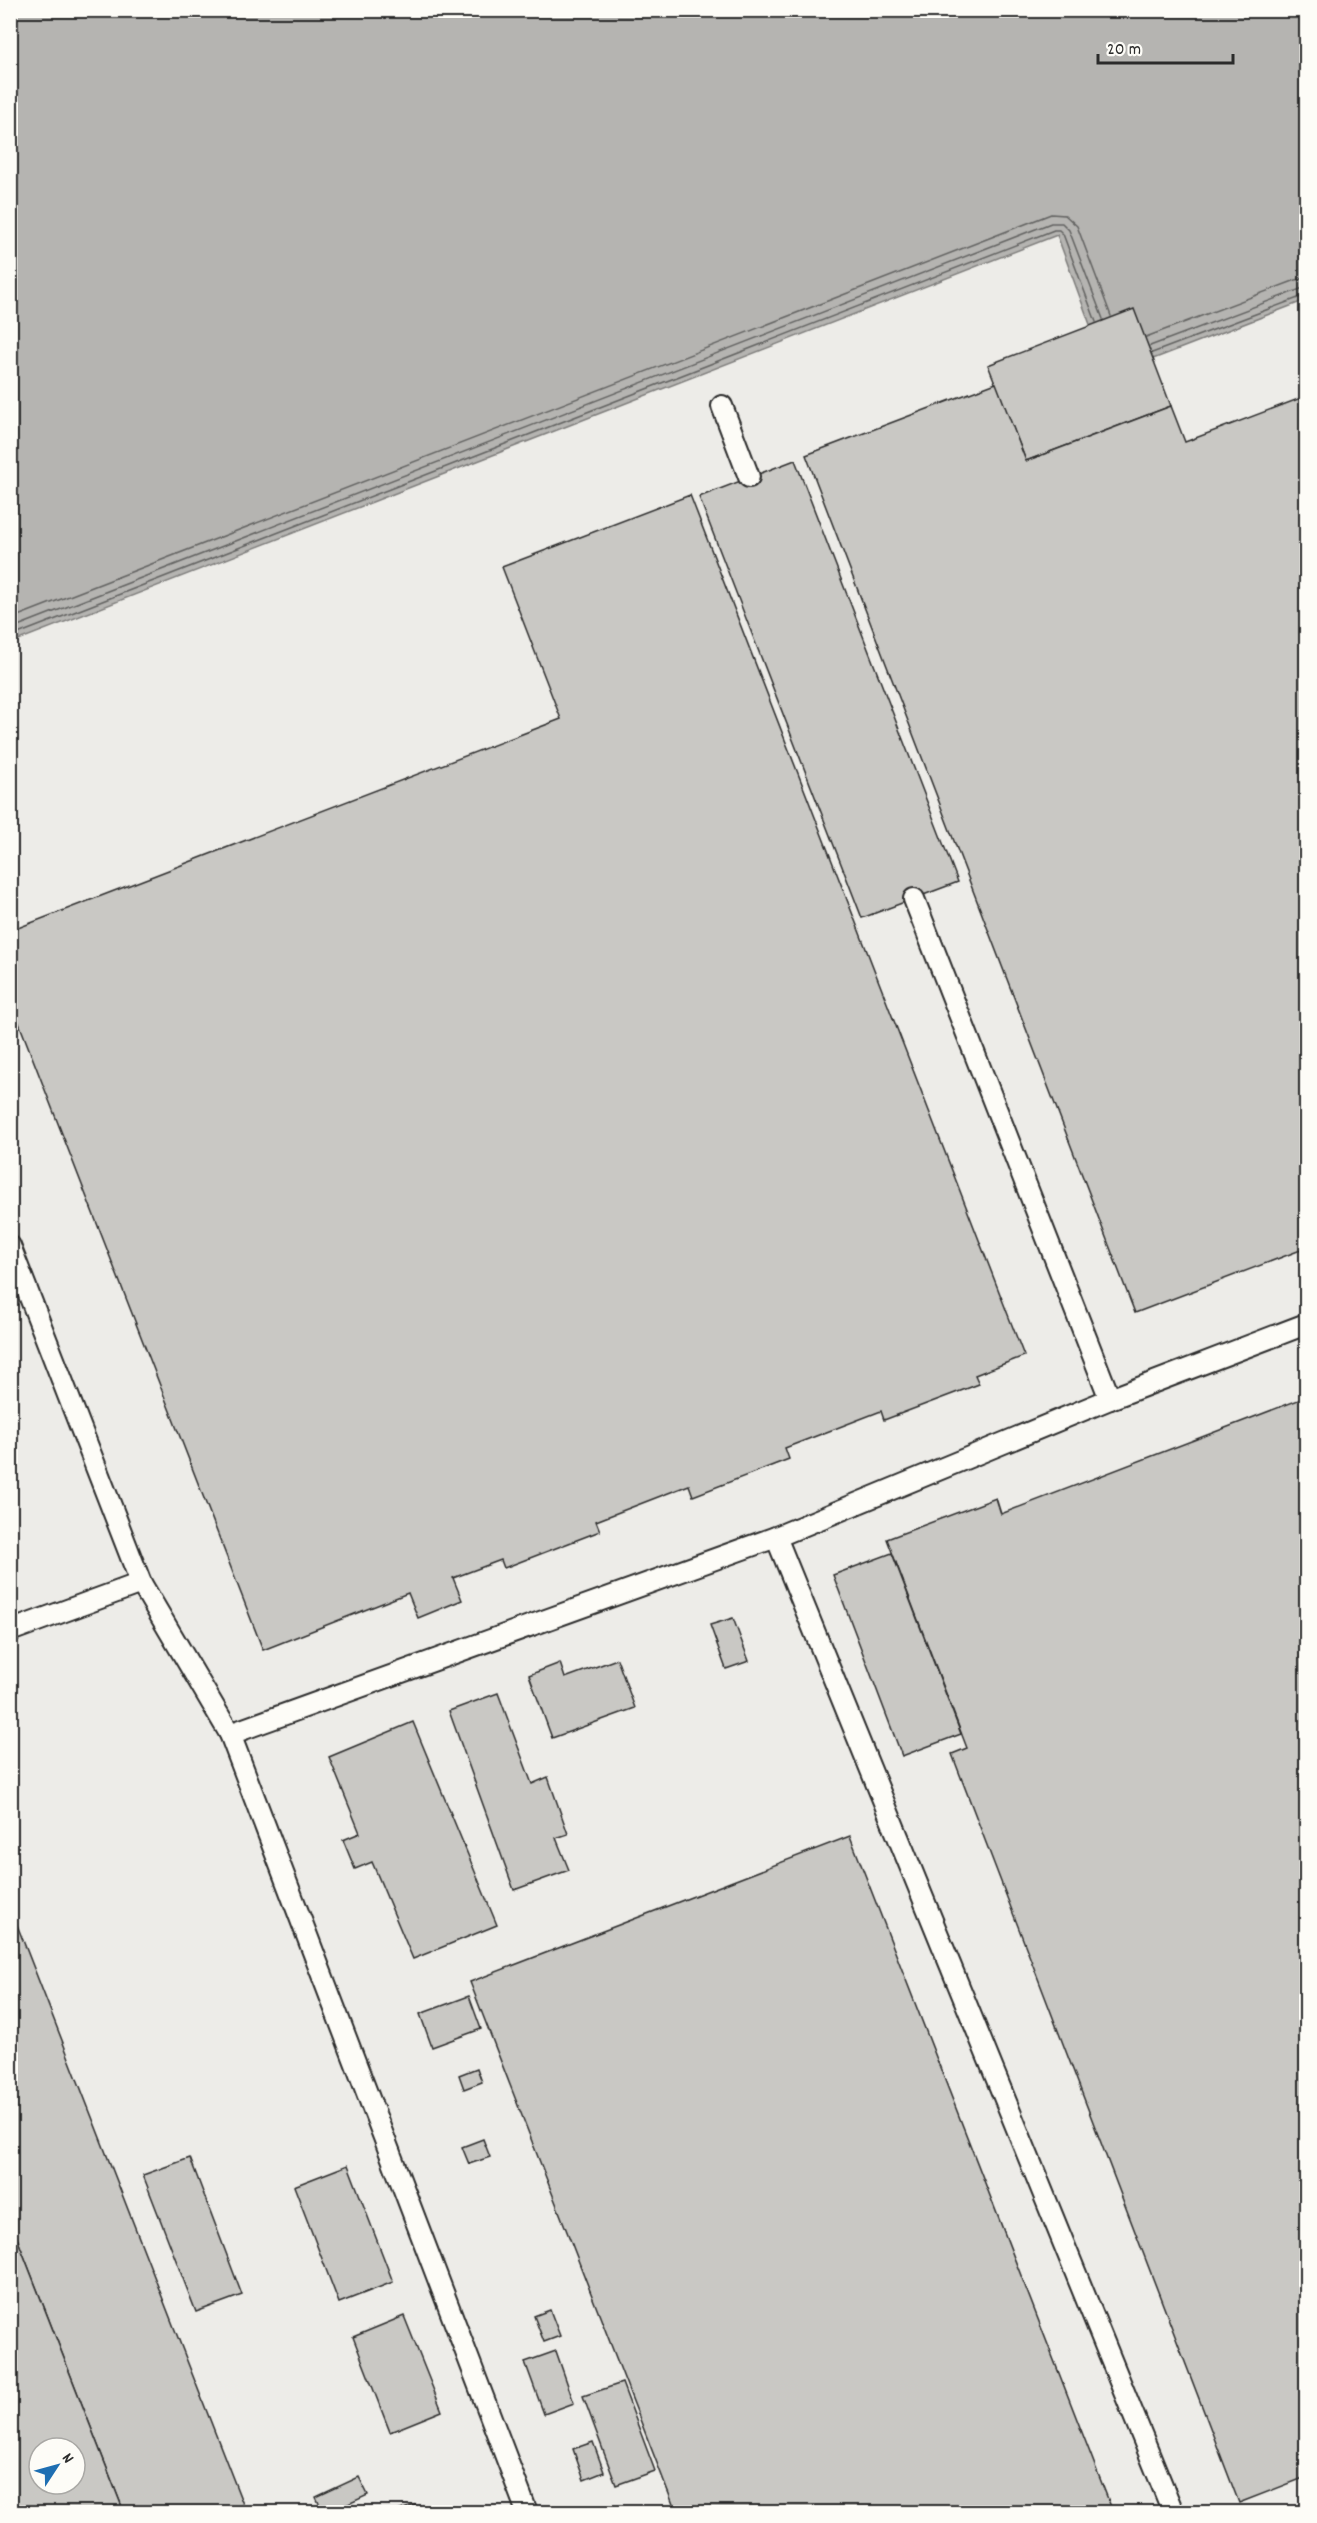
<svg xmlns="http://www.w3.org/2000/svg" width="1317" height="2523" font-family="Dekko,sans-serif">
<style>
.built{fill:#edece8;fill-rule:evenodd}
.water{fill:#b5b4b1;stroke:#7e7d7b;stroke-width:1.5}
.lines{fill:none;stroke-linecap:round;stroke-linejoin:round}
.shore{stroke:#626261;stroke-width:1.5}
.building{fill:#c9c8c4;stroke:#2b2b2b;stroke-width:1.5;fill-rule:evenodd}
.service-casing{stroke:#2b2b2b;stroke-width:24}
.service{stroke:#fdfcf7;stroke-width:20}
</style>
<rect width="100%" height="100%" fill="#fdfcf7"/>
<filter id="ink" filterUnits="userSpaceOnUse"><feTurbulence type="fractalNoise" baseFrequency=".0167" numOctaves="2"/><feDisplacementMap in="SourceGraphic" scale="12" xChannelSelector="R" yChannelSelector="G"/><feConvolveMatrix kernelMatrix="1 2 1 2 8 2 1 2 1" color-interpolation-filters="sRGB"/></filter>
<g filter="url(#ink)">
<!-- built -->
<path class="built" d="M1057,235L1109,376L1306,300V2512H11V643ZM39,2448H75V2484H39Z"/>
<!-- water -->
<polygon class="water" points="11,11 1306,11 1306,300 1109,376 1057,235 11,643"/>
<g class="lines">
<!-- shore -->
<g class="shore">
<polyline points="1146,337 1296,280 1306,278"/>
<polyline points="1150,346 1306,287"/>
<polyline points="1152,353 1306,295"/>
<polyline points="10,619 1051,214 1065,215 1077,226 1111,316"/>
<polyline points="10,629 1051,223 1062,223 1069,230 1103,319"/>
<polyline points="10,637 1054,230 1059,230 1063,234 1096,322"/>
</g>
</g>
<!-- building -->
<g class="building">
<polygon points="1134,309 1171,406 1026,461 988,365"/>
<polygon points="996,383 1026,461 1171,406 1185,442 1306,396 1306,1248 1135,1313 806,455"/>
<polygon points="795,460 958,882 862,918 699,497"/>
<polygon points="690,495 1024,1356 975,1375 979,1384 884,1420 881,1411 785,1448 789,1459 693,1496 689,1485 596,1521 600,1531 504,1568 501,1560 453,1578 462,1600 418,1618 408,1593 263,1650 10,1000 10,931 561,719 502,567"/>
<polygon points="1306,1397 1306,2477 1239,2503 952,1754 967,1748 887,1539 996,1498 1001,1514"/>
<polygon points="892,1553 961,1734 902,1756 833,1575"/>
<polygon points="733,1618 749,1661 726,1669 710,1625"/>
<polygon points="617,1659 635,1708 552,1738 529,1675 560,1663 565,1678"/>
<polygon points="498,1693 532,1784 548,1777 568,1834 556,1838 569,1870 514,1890 449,1711"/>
<polygon points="413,1722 497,1925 413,1959 372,1862 355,1869 343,1840 360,1833 329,1757"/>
<polygon points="850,1836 1113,2512 676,2512 470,1982"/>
<polygon points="10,1907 246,2512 124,2512 10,2220"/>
<polygon points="469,1996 481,2029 432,2047 420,2014"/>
<polygon points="477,2068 482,2082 464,2089 459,2075"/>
<polygon points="483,2139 490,2157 469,2164 462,2147"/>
<polygon points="190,2158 242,2295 196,2312 143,2175"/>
<polygon points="348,2165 393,2282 339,2303 294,2186"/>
<path d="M10,2220L124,2512H10ZM39,2448H75V2484H39Z"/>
<polygon points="550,2310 560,2336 544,2342 534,2316"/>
<polygon points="404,2316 442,2411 390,2432 353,2337"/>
<polygon points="556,2351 574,2403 544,2414 525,2362"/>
<polygon points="622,2383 655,2471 616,2485 583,2396"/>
<polygon points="593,2442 604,2472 584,2480 573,2449"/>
<polygon points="359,2477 368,2495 331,2512 323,2512 316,2497"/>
<polygon points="415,2505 418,2512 395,2512"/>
</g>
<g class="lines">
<defs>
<g id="service">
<polyline points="722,406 749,477"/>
<polyline points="914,899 1110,1399"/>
<polyline points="10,1246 141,1583"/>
<polyline points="776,1537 1173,2512"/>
<polyline points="10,1631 141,1583 230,1734 527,2512"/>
<polyline points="230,1734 776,1537 1110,1399 1306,1324"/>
</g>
</defs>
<!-- service casing -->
<use href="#service" class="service-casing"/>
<!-- service -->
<use href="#service" class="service"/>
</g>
</g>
<!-- margin -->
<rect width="1317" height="2523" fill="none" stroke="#fdfcf7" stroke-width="36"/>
<rect x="18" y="18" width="1281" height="2487" fill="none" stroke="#2b2b2b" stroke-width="2" filter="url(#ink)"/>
<!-- north arrow -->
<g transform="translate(57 2466) rotate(54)"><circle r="28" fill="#fdfcf7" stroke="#a9a8a5" stroke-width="1.5"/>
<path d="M0-4.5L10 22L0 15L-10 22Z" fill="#1f6fb2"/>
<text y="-9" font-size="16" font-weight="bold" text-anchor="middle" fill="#2b2b2b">N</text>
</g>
<!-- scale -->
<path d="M1098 54v9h135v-9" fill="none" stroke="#2b2b2b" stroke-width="3"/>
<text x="1107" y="54" font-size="18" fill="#2b2b2b" stroke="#fdfcf7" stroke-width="4.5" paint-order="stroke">20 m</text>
</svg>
